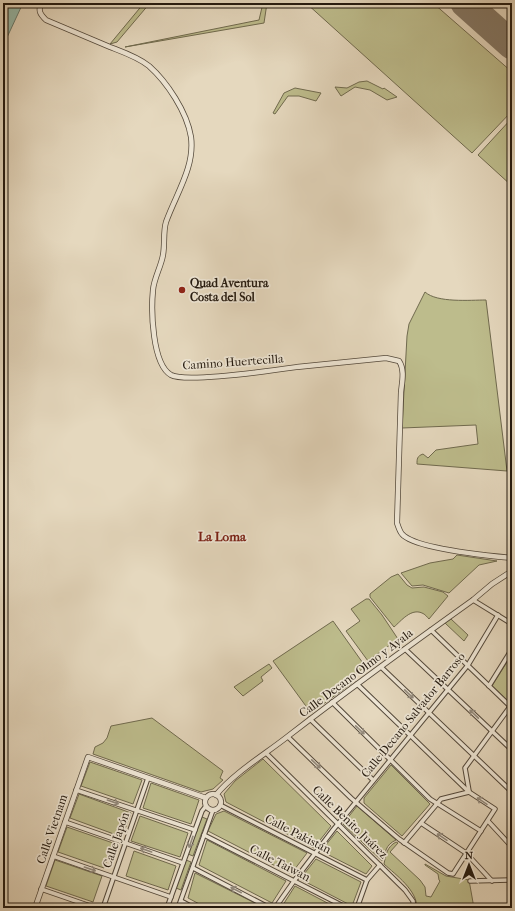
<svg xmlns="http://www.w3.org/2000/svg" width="515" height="911" font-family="'IM FELL French Canon',serif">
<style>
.green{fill:#bdbc8c;stroke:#706a4e}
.water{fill:#97bbab;stroke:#697a6d}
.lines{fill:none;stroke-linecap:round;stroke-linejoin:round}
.taxiway{stroke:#847866;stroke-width:12}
.runway{stroke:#847866;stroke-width:29}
.minor-casing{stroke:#54493b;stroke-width:5.5}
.tertiary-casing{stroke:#54493b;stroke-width:6}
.minor{stroke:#eee6d5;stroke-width:3.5}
.tertiary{stroke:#eee6d5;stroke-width:4.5}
.oneway{stroke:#938a7c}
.poi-dot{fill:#8f2418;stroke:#eee6d5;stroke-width:1.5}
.labels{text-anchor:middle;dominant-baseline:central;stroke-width:3.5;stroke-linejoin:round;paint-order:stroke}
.poi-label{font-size:12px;font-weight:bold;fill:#23190f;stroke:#eee6d5;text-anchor:start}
.street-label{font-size:12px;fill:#23190f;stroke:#eee6d5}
.neighbourhood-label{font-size:13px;font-weight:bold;fill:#7a1f14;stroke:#eee6d5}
</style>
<rect width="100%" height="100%" fill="#e5d8be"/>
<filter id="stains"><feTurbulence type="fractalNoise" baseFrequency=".005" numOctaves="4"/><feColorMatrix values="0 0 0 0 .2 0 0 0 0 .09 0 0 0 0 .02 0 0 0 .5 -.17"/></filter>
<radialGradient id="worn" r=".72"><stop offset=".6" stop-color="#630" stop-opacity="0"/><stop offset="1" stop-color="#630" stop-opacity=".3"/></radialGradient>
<!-- green -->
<g class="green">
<polygon points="144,3 150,3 117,42 110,44"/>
<polygon points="263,3 267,3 264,23 125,47 259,20"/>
<polygon points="306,3 433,3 512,72 512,111 472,153"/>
<polygon points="367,81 383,89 384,88 397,97 387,100 370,90 355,87 341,96 335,87 347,88 359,82"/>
<polygon points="295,88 321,93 316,101 299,96 288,96 275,114 273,113 284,93"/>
<polygon points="512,118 512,186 478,155"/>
<path d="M425,292C437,303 470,300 486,300L507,471L417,464C417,459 417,456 423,454L428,458L436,450L478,444L476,425L402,428L407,336L409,324Z"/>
<polygon points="457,555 497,561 479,565 449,593 423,585 412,586 401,573 430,563 453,559"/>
<path d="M398,574L407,585L412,588L424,587L443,592L448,596L429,619C427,617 425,614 422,613C411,608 401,621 394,627L370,597V594L391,577Z"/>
<polygon points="366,599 369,599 382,615 398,639 368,661 346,631 360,621 351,609"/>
<polygon points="451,619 468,635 464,641 445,623"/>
<polygon points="333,621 365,666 352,678 352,683 311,713 273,661"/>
<polygon points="512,654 512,700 510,703 492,686"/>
<polygon points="269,664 272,668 261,677 263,681 243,696 234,687"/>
<polygon points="152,718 223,771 220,778 223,780 213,789 201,792 93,754 95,747 103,743 107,738 111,726"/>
<polygon points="263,759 331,826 314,848 226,802 224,794 235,781"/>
<polygon points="90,762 142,780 133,804 81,786"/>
<polygon points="391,765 430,804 402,836 364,803 364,798"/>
<polygon points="151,783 199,800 191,824 143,808"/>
<polygon points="79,794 131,813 122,837 70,818"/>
<path d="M357,806L396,840C385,845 386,852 382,861L343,824Z"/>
<polygon points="224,811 307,853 291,874 208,831 216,814"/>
<polygon points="140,816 188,833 180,857 131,841"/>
<polygon points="202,817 207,819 193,856 188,854"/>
<polygon points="67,827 113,843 104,868 58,852"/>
<polygon points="337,831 372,866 366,874 321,851"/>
<polygon points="207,840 286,881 272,903 199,865"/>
<path d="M396,842L398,843L390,852L420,880L425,887L426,896L431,897L440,881L439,880L438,874L425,865V864L446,876L469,880L474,908H446L444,907L443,908H427L424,906L423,908H417C417,890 396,875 384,864C386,854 387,847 396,842Z"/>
<polygon points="134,851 176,866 168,890 126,876"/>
<polygon points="316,859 361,882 352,906 300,879"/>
<polygon points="55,860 102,876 93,902 46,886"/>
<polygon points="186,860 191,862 181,890 176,888"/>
<polygon points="195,873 265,908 207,908 188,898"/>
<polygon points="295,886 337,908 281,908"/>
</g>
<!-- water -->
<polygon class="water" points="3,3 23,3 3,46"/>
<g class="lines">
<!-- taxiway -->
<polyline class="taxiway" points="466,3 467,4"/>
<!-- runway -->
<polyline class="runway" points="465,3 512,45"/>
<defs>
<g id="minor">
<polyline points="512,469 512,470"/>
<polyline points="473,600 512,624"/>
<polyline points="431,630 512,708"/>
<polyline points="405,649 512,750"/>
<polyline points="381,667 512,792"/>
<polyline points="489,686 512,649"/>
<polyline points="332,702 430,799 481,831"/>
<polyline points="310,719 373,780"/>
<polyline points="288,737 351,798 399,839 448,873 453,874 495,809 469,792 357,684"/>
<polyline points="266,753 405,890 413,901 414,908"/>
<polyline points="76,790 195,830"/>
<polyline points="469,791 465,768 512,704"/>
<polyline points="220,805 367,880"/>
<polyline points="488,821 512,847"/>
<polyline points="65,822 183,863"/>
<polyline points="421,823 466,853 492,881"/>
<polyline points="204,835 347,908"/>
<polyline points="404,843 441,799 469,792"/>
<polyline points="53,856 171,897"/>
<polyline points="193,868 270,908"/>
<polyline points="470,881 512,880"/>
<polyline points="41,889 96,908"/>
<polyline points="181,901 194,908"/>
<polyline points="103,908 148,778"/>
<polyline points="167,908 195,830 202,811 206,806"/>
<polyline points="178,908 213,810"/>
<polyline points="275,908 294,881 333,830 468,665 498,615"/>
<polyline points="357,908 367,880 380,865"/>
</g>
<g id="tertiary">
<path d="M41,3C38,11 40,14 46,20C67,29 89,38 110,47C123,52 138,57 149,66C167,82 187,112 191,137C195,167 176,194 166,222C163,232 165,244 163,255C161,267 154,278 153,290C151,310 152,364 171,375C186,383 276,370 297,367C327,364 357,361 386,358L399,361C405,370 402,382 401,392L397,523C398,526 400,532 402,534C415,549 491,556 512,558"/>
<circle cx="213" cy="802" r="8"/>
<path d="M216,795C234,773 264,755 287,737C348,690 410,645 473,600L492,584L512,571"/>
<polyline points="35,908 88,757 206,798"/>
</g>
</defs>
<!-- minor casing -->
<use href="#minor" class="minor-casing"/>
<!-- tertiary casing -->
<use href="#tertiary" class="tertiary-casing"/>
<!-- minor -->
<use href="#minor" class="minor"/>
<!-- tertiary -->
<use href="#tertiary" class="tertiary"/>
</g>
<!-- one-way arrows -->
<defs><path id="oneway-shaft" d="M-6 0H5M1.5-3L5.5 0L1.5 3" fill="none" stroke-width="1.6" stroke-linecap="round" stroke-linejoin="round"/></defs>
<g class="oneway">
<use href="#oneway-shaft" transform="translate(409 694) rotate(44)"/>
<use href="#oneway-shaft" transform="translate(474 714) rotate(-136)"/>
<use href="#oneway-shaft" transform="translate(360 730) rotate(44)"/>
<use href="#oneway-shaft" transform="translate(316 764) rotate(44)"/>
<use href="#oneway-shaft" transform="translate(482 801) rotate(-146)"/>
<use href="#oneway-shaft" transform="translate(113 802) rotate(19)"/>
<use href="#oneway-shaft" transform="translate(442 837) rotate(-146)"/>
<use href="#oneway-shaft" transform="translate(191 842) rotate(109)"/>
<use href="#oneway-shaft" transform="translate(146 850) rotate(-161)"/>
<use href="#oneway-shaft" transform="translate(90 869) rotate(19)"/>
<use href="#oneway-shaft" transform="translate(236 890) rotate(-153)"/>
</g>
<!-- markers -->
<circle class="poi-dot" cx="182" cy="290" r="4"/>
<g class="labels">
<!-- poi labels -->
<g class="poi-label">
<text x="190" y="283">Quad Aventura<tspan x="190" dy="14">Costa del Sol</tspan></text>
</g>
<!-- street labels -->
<g class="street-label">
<text transform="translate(233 362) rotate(-4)">Camino Huertecilla</text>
<text transform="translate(356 673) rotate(-37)">Calle Decano Olmo y Ayala</text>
<text transform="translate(413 715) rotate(-51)">Calle Decano Salvador Barroso</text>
<text transform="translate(350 822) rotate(44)">Calle Benito Juárez</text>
<text transform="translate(52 829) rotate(-71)">Calle Vietnam</text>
<text transform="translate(298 834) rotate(27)">Calle Pakistán</text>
<text transform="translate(116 840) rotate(-71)">Calle Japón</text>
<text transform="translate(280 863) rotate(27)">Calle Taiwan</text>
</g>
<!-- neighbourhood labels -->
<g class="neighbourhood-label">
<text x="222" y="536">La Loma</text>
</g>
</g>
<!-- margin -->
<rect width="515" height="911" fill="none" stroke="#e5d8be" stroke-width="16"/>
<rect x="4" y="4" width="507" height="903" fill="none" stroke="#23190f" stroke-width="2"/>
<rect x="8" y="8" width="499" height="895" fill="none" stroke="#23190f"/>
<!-- north arrow -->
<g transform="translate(469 865)" stroke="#eee6d5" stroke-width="3" paint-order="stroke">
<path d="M0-3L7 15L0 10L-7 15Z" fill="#23190f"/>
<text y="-6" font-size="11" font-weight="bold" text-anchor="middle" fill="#23190f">N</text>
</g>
<rect width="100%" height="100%" filter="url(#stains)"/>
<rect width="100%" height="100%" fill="url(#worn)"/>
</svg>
